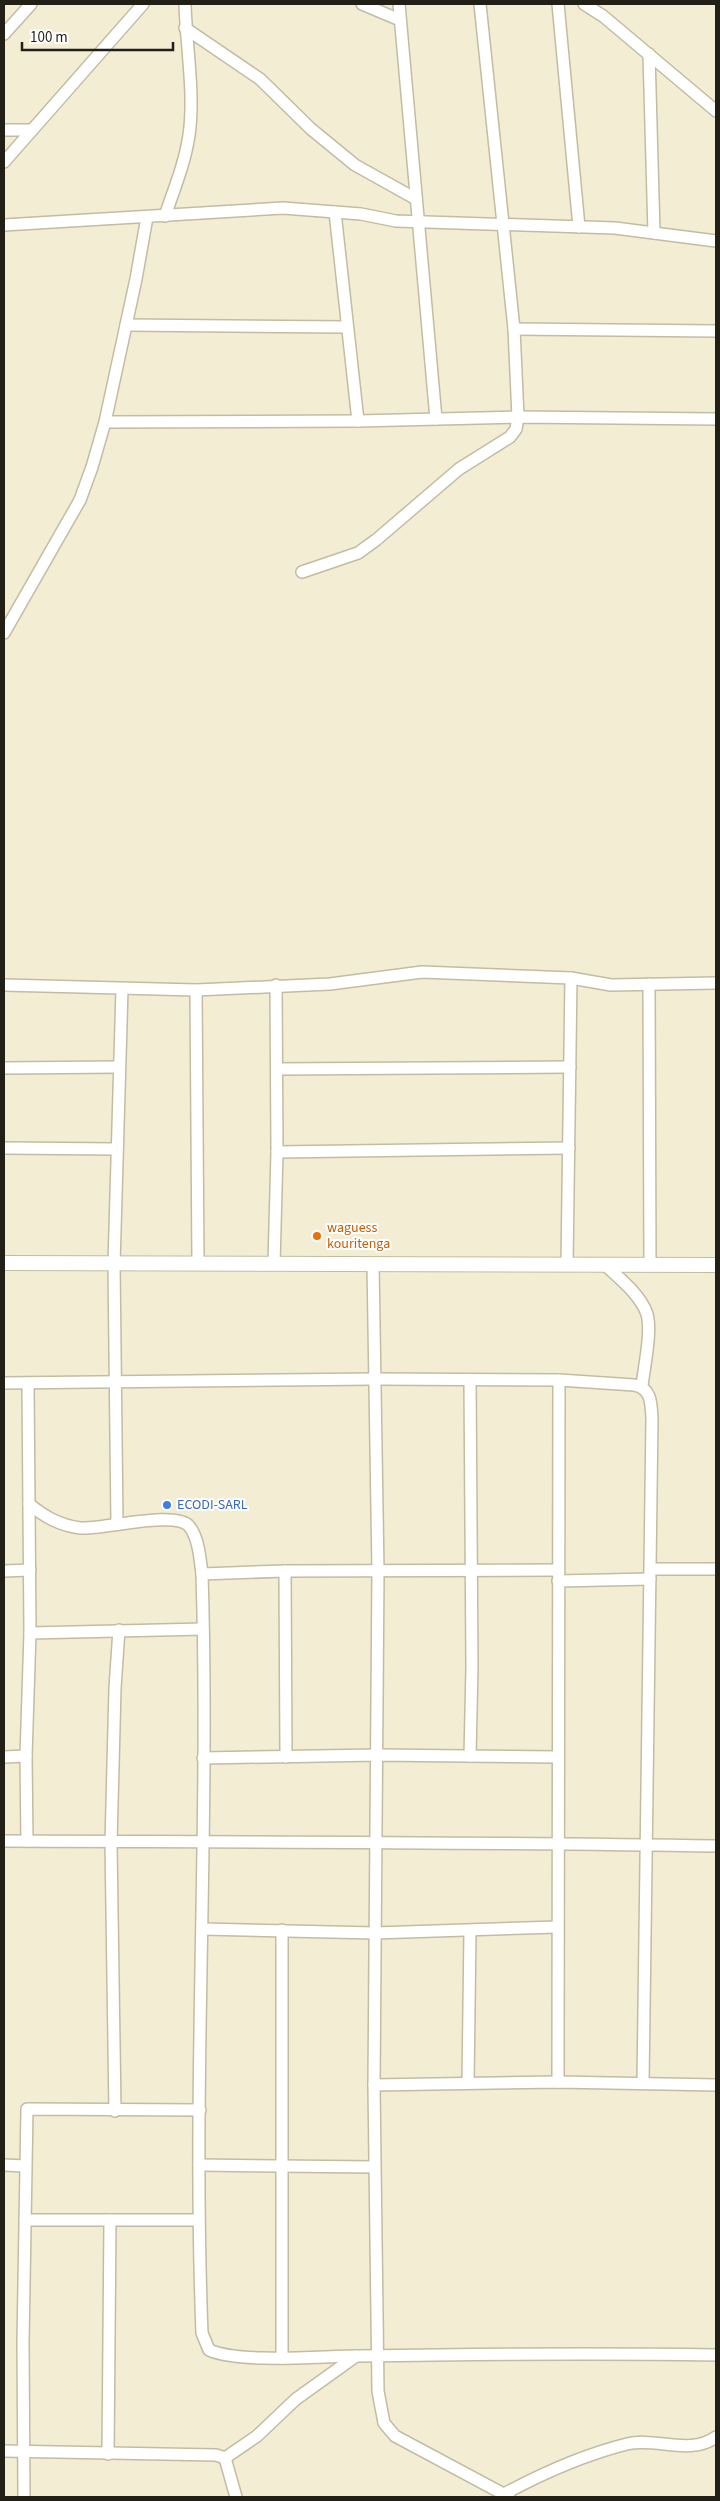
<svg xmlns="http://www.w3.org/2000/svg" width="720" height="2501" font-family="'Source Sans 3',sans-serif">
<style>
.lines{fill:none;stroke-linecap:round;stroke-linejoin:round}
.minor-casing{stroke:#c1bca3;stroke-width:14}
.tertiary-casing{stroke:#c1bca3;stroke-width:16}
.minor{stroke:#fff;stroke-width:11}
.tertiary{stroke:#fff;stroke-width:14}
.food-dot{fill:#e8710a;stroke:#fff;stroke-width:2}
.shop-dot{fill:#3f7fe0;stroke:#fff;stroke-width:2}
.labels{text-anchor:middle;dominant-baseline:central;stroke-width:4;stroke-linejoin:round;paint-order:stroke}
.food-label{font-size:14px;fill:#c56008;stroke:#fff;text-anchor:start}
.shop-label{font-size:14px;fill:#366cbe;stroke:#fff;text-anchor:start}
</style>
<rect width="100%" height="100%" fill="#f3eed3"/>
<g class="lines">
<defs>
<g id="minor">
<polyline points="362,4 400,20"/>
<polyline points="399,4 436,419"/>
<polyline points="558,4 579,227"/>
<polyline points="584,4 603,16 716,111"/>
<polyline points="185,28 260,79 311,129 355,165 416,199"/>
<polyline points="4,34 31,4"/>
<polyline points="649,54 654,233"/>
<polyline points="4,130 32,130"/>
<polyline points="4,162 143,4"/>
<polyline points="335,212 358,421"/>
<path d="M165,216C174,189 185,163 189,135C195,95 186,44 185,4"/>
<polyline points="4,225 283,208 361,214 396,221 615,228 716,241"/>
<polyline points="126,325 347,327"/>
<polyline points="514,329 716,331"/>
<polyline points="105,422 358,421 518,417 716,419"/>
<polyline points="302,572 358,553 376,540 459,469 510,437 516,429 518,417 514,329 480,4"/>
<polyline points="4,633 80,500 92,467 105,422 136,279 147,217"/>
<polyline points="649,984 650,1265"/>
<polyline points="4,985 196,990 330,984 422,972 571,978 611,985 716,983"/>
<polyline points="196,990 198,1264"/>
<polyline points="4,1068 119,1067"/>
<polyline points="277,1069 570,1067"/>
<polyline points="4,1148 117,1149"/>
<polyline points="277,1152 569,1148"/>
<polyline points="274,1264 277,1152 276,985"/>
<polyline points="373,1264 378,1571 374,2085 378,2391 384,2423 395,2436 509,2497"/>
<polyline points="567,1264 571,978"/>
<path d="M604,1264C619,1278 640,1294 647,1314C652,1332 644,1367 642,1386"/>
<polyline points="470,1380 472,1667 470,1756"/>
<path d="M4,1383L374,1379L559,1380L634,1385C652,1388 651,1404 652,1419L643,2083"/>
<path d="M29,1504C45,1517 59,1525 80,1528C102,1530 175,1510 189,1526C199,1538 200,1560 202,1574L285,1571L558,1570"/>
<polyline points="117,1523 114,1264 122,989"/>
<polyline points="651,1569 716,1569"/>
<polyline points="4,1571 30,1570"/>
<polyline points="285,1571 286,1757"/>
<path d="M202,1574C210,1827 192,2080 202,2333L209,2350C242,2364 321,2356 359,2356C478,2354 597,2353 716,2355"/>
<polyline points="558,1581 650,1579"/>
<polyline points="30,1633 203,1629"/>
<polyline points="4,1757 26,1756"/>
<polyline points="203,1758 378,1755 558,1757"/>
<path d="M4,1841C241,1842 479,1842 716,1846"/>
<polyline points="27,1841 26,1756 30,1633 28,1384"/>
<polyline points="203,1929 375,1933 557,1927"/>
<polyline points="282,1930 282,2358"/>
<polyline points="558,2082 559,1380"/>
<polyline points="468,2083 470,1931"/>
<polyline points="374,2085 558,2082 716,2085"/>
<polyline points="115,2111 111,1843 115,1688 119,1630"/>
<polyline points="4,2165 25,2166"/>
<polyline points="199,2165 374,2167"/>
<polyline points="25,2220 198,2220"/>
<polyline points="4,2451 216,2455 225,2458"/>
<polyline points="108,2454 110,2220"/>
<polyline points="225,2458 257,2436 296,2399 356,2356"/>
<polyline points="225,2458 236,2497"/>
<path d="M504,2494C543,2473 583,2455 627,2444C656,2437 690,2456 716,2437"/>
<polyline points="24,2497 23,2342 27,2109 200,2110"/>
</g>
<polyline id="tertiary" points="4,1263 716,1265"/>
</defs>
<!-- minor casing -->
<use href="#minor" class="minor-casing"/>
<!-- tertiary casing -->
<use href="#tertiary" class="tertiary-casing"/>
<!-- minor -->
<use href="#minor" class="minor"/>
<!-- tertiary -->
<use href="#tertiary" class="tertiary"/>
</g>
<!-- markers -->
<circle class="food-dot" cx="317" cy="1236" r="5"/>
<circle class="shop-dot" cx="167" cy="1505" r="5"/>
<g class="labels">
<!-- food labels -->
<g class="food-label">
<text x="327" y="1228">waguess<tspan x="327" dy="16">kouritenga</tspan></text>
</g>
<!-- shop labels -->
<g class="shop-label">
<text x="177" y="1505">ECODI-SARL</text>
</g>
</g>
<!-- border -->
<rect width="720" height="2501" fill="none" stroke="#211f16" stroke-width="10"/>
<!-- scale -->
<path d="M22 42v8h151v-8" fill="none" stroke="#211f16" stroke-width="2.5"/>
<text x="30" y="42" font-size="15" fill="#211f16" stroke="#ffffff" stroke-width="4" paint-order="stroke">100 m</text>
</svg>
